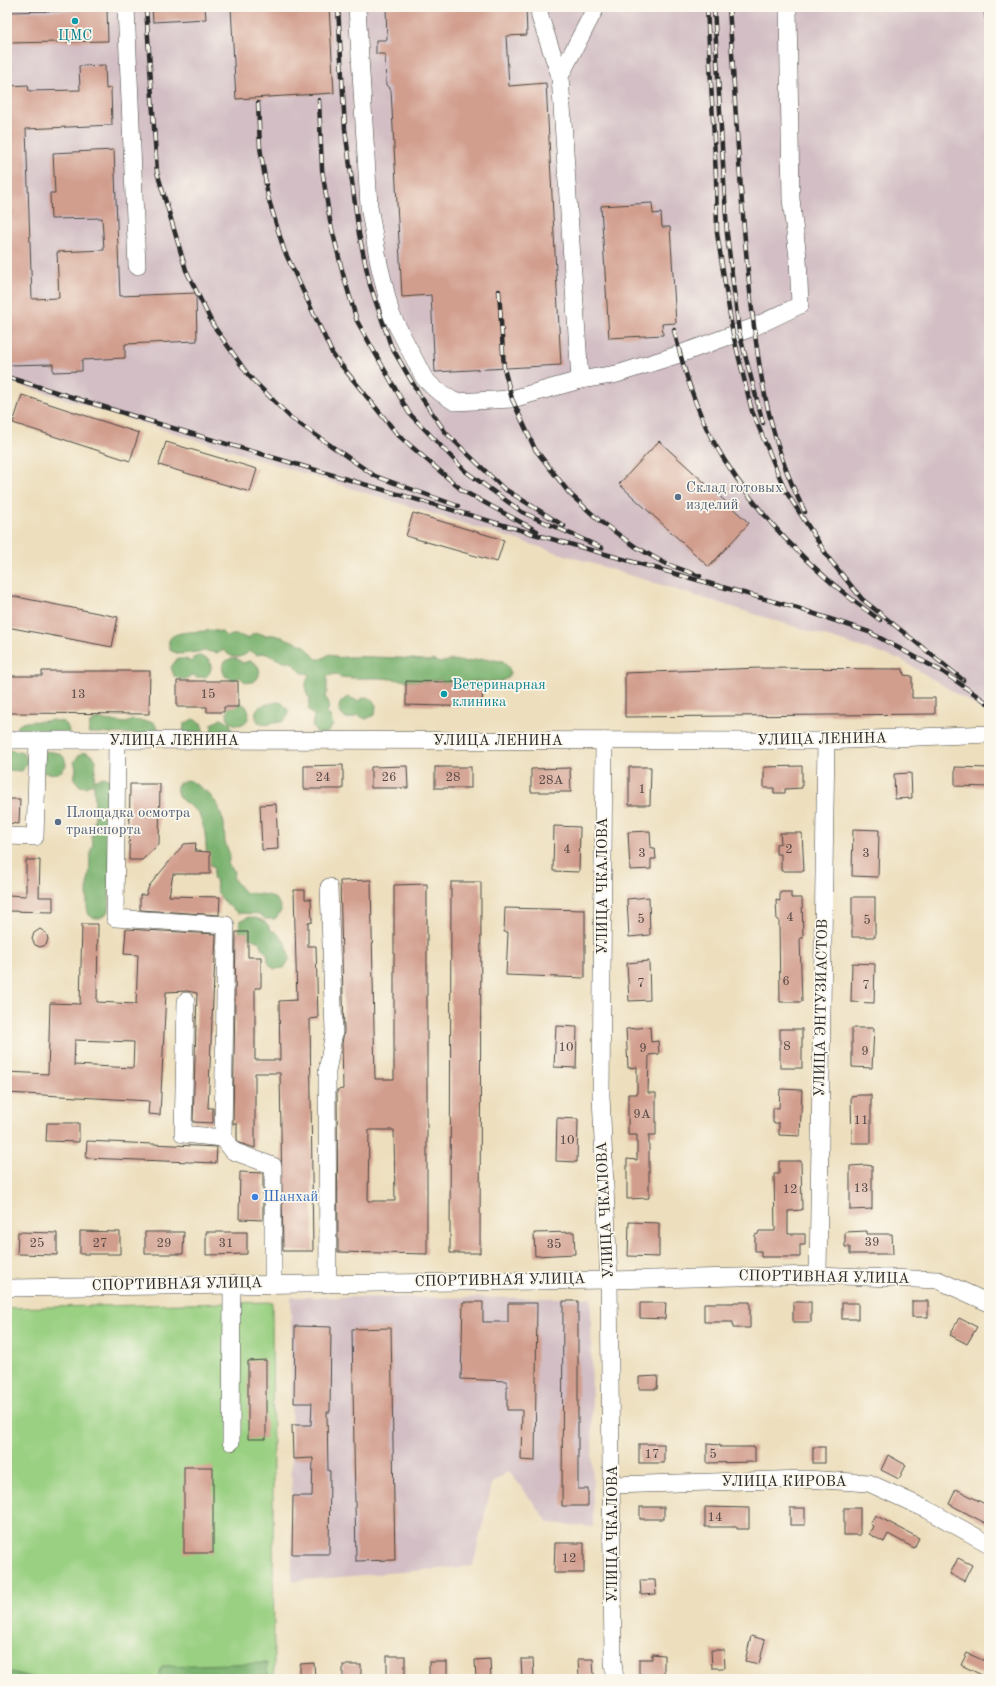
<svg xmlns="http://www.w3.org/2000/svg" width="996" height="1686" font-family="'Old Standard TT',serif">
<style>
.industrial{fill:#d2bec4}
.green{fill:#9ad082;stroke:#627e56}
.forest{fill:#7bb270;stroke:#536e4e}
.building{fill:#d19d8d;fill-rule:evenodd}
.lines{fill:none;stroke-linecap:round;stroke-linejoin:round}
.minor-casing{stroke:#484641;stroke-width:18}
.minor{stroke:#fff;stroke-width:17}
.rail-casing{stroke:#2b2b2b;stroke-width:4.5}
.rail{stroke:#fbf7ec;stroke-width:3;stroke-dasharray:9;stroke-linecap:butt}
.culture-dot{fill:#0f9aa8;stroke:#fbf7ec;stroke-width:1.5}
.service-dot{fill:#5c6f8a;stroke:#fbf7ec;stroke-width:1.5}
.shop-dot{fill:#3f7fe0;stroke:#fbf7ec;stroke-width:1.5}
.labels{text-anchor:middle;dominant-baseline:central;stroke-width:3.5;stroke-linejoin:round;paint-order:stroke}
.number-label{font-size:13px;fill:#544844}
.culture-label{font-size:15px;fill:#0d838f;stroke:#fbf7ec}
.service-label{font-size:15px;fill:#4e5e75;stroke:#fbf7ec;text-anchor:start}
.street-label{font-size:15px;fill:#2b2b2b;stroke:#fbf7ec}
.shop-label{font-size:15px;fill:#366cbe;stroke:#fbf7ec;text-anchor:start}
</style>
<rect width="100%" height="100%" fill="#fbf7ec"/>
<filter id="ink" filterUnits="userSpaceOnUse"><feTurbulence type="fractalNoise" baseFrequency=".025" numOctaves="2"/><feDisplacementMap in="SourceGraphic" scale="8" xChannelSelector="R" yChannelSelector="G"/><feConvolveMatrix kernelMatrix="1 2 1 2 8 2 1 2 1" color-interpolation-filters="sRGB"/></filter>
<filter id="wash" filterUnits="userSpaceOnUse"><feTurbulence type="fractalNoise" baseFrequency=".012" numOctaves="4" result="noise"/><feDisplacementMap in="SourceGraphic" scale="16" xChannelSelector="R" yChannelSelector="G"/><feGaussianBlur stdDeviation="0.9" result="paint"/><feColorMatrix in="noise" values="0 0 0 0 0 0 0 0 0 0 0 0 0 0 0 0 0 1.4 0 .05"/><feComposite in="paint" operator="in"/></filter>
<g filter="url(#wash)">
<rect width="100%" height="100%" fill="#eddfbe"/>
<!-- industrial -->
<g class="industrial">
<polygon points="7,7 989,7 989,714 902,660 7,381"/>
<polygon points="291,1297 591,1298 593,1527 549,1523 509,1471 492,1483 473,1566 292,1581"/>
</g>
<!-- green -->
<polygon class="green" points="272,1302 274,1679 7,1679 7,1308"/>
<!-- forest -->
<g class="forest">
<path d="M210,630L222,632L227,637C234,633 241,635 248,639C252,633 259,631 265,636C274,631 294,643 304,645L316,659H321L330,654L338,658C345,655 418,658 427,661L432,660L440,663L452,660L465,662L482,659L503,661L509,668L510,673L508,678L499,682L476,681L461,683H446L439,680L422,682L380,678H353L340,677L336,674L327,676V693L325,697C330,702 330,708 326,713L330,716L333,725L327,733L318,734L312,726L314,716L308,709L310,699C304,692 305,683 309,675L308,673H302L291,662H284L264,653L258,655L249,651C243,659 230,659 224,650L218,653L206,651L180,654L171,651C159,627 198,634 210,630Z"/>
<path d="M200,656L209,660C212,667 212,671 206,677H196L192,674C187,681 180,681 174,676L171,667L177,659H186L191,662L195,657Z"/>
<path d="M233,658L237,659L243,663L249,661C258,663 262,669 258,678C252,684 245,684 240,677L234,680L225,676C220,667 223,660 233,658Z"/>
<path d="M349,697L358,701L365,697L370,698L376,705L375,715L366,719L357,715C343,727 329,703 349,697Z"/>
<path d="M277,702L282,703L288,710C289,721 283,722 274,723C267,724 265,726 258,722C249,704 267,705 277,702Z"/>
<circle cx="238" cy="714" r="11"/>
<polygon points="98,719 126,723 132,720 153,722 159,730 159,734 88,733 90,723"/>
<polygon points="193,719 201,723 204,732 183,733 184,724"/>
<polygon points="221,719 230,723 232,732 211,733 212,724"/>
<path d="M52,720L63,722L67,725L70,734L15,736C14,715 40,724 52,720Z"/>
<path d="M7,749C16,753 27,749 27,763L22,771L7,770Z"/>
<path d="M45,751C55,753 65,751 66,765C61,776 51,774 41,772Z"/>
<path d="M85,752L93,756L96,760L94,781L103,777L112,781L109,909C105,918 97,921 89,915C85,906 88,893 87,884C92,873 87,854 93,845L91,838L95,815L94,783L85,787L80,786L74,779L76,769L74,761L80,754Z"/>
<path d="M186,780L191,781L208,793L218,805L224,823L225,842L230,855L228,864L234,871L233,878L244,892C258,896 279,890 281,911L275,919H265L260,914L238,913C230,907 213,894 217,883L213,877L214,868C204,861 207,844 205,834C205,831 201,820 200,816C194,804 171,801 178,784Z"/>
<path d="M249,917C257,918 268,920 270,930C283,933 289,948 289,960L284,968L274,969C269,965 267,961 268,955L262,948L260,942L241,935L239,931L240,921Z"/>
<polygon points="267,1663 267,1670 270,1679 158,1679 162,1666"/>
<polygon points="7,1671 38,1679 7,1679"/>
</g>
<g id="blocks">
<!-- building -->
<g class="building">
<polygon points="152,7 205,7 206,19 153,22"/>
<polygon points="231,7 329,7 334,93 236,99"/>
<polygon points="386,7 526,7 527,35 506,36 509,86 546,83 561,365 435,372 431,295 402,297 391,90 386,85 385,54 376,54 376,40 387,40"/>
<polygon points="107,10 108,41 7,43 7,12"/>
<polygon points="105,65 106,89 111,88 112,125 26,129 32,299 59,298 57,252 104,250 102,218 51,219 50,193 55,193 53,153 114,150 120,296 196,293 197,341 125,344 125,358 82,360 82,371 53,372 53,364 7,365 7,86 28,85 29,91 80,90 79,66"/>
<polygon points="652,203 653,214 661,213 662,227 670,227 676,323 662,324 663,335 609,338 601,206"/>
<polygon points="22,395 139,433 130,461 13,423"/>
<polygon points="659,441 749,523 709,567 619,484"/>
<polygon points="166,442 257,469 250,492 159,465"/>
<polygon points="413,513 504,540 497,562 406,536"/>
<polygon points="7,595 118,617 112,647 7,627"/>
<polygon points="760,668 903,669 904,675 912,676 912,698 935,698 935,714 625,717 625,673"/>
<polygon points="42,671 150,671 149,714 7,713 7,676 42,676"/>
<polygon points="177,681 238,681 238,707 224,707 224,712 207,712 207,707 177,707"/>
<polygon points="406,681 483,683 482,707 406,705"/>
<polygon points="343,765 343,789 304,789 304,766"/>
<polygon points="407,766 408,788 371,788 371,767"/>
<polygon points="802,766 802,788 785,789 785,793 774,793 774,788 764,788 764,767"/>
<rect x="435" y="767" width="36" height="21"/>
<polygon points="629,767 651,767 650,805 629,805"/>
<polygon points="955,767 989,768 989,787 955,786"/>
<polygon points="570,768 571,792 531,792 531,769"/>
<polygon points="911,773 912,798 895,799 894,774"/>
<polygon points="130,784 160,784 159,844 142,860 129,860"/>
<polygon points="7,799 20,799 19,824 7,823"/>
<polygon points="276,804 278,849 262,850 260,805"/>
<polygon points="554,826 580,827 579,872 553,871"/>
<polygon points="853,829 879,830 878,877 852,876"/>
<polygon points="650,831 651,848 655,848 656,859 651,859 651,869 630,870 628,832"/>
<polygon points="780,833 802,833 804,871 781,871 781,854 776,854 776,844 781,843"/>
<polygon points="196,843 195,851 210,852 210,874 173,874 169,896 220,897 219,915 140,910 140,895 146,895 149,886 184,844"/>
<polygon points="26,860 40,860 39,897 53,897 53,912 7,911 7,895 26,896"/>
<path d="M371,880L375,1079H394V885L427,884V1254L338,1252L337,1090L343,1089L342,1043L344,1032L340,881ZM369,1130H394L395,1201H368Z"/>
<polygon points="451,882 481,882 480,1253 450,1253"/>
<polygon points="294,890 305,890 305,899 311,899 312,922 308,923 308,946 316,946 318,1018 310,1019 313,1251 283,1251 280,1073 255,1073 255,1148 239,1143 237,1139 237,1124 233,1124 236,932 248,932 248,957 261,957 261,988 255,988 255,1060 280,1060 279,1001 297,1000"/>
<polygon points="780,892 791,892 791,898 802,898 803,938 800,938 802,1002 780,1002 779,920 777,920 776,900 780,901"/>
<polygon points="649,897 650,935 629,937 627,899"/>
<rect x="852" y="897" width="23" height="40"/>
<polygon points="505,908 585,910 585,978 506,975 508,932 504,932"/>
<path d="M82,924H98L97,1002L136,1004L138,955L124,954L126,929L216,934L208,1108H213V1123L193,1122L197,993L187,991L166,992L160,1115L148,1114L149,1101L7,1093V1072L48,1074L50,1003L80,1004ZM75,1040L134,1042L133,1068L74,1065Z"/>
<polygon points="40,929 46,933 48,939 46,945 40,947 35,945 32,939 34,933"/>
<polygon points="649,961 650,1000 629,1001 627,963"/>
<polygon points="852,963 875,964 874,1003 851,1002"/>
<polygon points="556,1026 577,1027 576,1068 554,1067"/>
<polygon points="650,1027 651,1042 658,1041 659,1054 649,1055 648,1093 656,1093 656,1135 649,1135 649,1198 627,1199 627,1159 637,1160 637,1135 628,1135 628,1094 637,1094 637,1067 628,1068 626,1029"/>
<polygon points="852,1028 874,1028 872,1068 852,1067"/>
<rect x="780" y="1029" width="22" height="39"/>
<polygon points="780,1089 802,1090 800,1136 779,1135 779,1123 773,1123 773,1108 779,1108"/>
<polygon points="859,1095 871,1095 871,1143 852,1143 851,1096"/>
<polygon points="557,1118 578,1119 577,1162 556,1161"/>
<polygon points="47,1123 79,1123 79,1142 46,1141"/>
<polygon points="87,1141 217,1147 216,1163 86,1158"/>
<polygon points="779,1161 801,1161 802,1210 788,1211 788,1234 805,1234 805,1245 800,1245 800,1257 761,1257 761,1251 755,1251 755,1235 758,1234 759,1231 775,1231 774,1174 779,1174"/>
<polygon points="866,1165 872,1166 872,1209 850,1210 850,1166"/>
<polygon points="240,1172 263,1173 263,1220 239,1219"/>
<polygon points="629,1222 659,1223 659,1257 628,1256"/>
<polygon points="80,1231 120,1232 120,1254 80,1254"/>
<polygon points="867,1231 867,1234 892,1234 893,1254 850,1254 850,1247 845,1247 845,1232"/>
<polygon points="18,1232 57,1233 57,1255 17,1254"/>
<polygon points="145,1232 184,1232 183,1254 145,1254"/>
<polygon points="206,1232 247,1232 247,1254 206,1255"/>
<polygon points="574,1232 575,1254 535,1256 534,1233"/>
<polygon points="563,1301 578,1301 578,1489 588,1489 588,1506 562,1506"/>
<rect x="912" y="1301" width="16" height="16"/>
<polygon points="463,1302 483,1302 483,1322 508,1322 508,1303 537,1303 535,1461 521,1460 522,1410 507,1410 507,1381 461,1379"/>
<polygon points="734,1302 750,1302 750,1328 733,1328 733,1322 704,1322 704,1303 734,1303"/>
<rect x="793" y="1302" width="18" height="20"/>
<polygon points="640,1303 666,1303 665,1319 640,1318"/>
<rect x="842" y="1303" width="16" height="16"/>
<polygon points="959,1318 977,1327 967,1344 950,1335"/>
<polygon points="295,1326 331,1327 330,1412 327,1412 328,1471 330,1471 329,1554 292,1554 293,1496 312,1496 313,1458 293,1459 292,1425 311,1425 312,1403 294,1403"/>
<polygon points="391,1328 395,1560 356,1561 352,1329"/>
<polygon points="266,1360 266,1439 248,1439 248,1361"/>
<polygon points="658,1376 657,1389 639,1389 639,1377"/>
<rect x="639" y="1444" width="25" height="19"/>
<polygon points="707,1444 720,1445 720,1447 755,1447 755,1462 707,1463"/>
<rect x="813" y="1447" width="12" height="16"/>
<polygon points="888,1455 906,1465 899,1479 881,1470"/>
<rect x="184" y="1467" width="29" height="86"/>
<polygon points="956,1489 989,1506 989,1525 949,1504"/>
<rect x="640" y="1507" width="24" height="12"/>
<polygon points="705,1507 749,1508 749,1529 737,1529 737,1527 705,1527"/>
<rect x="790" y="1508" width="15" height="17"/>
<rect x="844" y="1508" width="16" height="27"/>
<polygon points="875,1515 919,1538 914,1548 888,1534 884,1542 869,1534 873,1526 870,1524"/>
<polygon points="555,1543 584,1543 584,1573 554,1573"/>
<polygon points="958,1558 972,1565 964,1581 950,1574"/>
<polygon points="640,1580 655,1580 656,1594 641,1595"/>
<polygon points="751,1636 765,1640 759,1664 745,1661"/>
<polygon points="711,1650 724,1650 725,1668 712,1668"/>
<polygon points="967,1653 989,1663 989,1671 986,1677 961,1665"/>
<polygon points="652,1654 664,1655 664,1675 639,1674 639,1659 652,1659"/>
<rect x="387" y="1656" width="18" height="23"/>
<polygon points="490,1659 491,1679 476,1679 475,1660"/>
<polygon points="521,1659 533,1659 534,1677 522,1678"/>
<polygon points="578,1659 593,1659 594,1676 579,1677"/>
<rect x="429" y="1662" width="18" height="17"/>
<polygon points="314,1663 315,1679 300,1679 300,1664"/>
<rect x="343" y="1665" width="18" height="14"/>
</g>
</g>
</g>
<g filter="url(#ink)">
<use href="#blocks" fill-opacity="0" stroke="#484641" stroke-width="1"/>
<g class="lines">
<defs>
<g id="minor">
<polyline points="126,7 137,266"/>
<polyline points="357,7 369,206 379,264 391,314 424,378 435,389 455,402 512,399 580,380 617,374 680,354 754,327 800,305 798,258 791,199 788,7"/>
<polyline points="539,7 540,17 560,76"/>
<polyline points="580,380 560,76 596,7"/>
<polyline points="7,740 826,741 989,734"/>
<polyline points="117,741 115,918 226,925 223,1138"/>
<polyline points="604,741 601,1095 609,1280 613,1662 615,1679"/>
<polyline points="7,836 35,837 38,740"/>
<polyline points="186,1001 183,1134 223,1138 233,1151 273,1166 273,1284"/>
<polyline points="818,1275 826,741"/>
<polyline points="328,1284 327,1072 334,1032 329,887"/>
<polyline points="7,1288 609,1280 818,1275 938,1280 989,1303"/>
<polyline points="231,1442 232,1284"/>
<polyline points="612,1485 806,1479 869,1483 928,1510 989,1544"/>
</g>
</defs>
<!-- minor casing -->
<use href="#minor" class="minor-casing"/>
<!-- minor -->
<use href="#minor" class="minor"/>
<defs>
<g id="rail">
<polyline points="146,7 157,172 186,270 213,325 249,376 291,418 375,476 458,506"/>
<polyline points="338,7 345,129 359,234 370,285 391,346 419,394 446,433 503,488 564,526"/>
<polyline points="707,7 716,176 717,233 733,334 752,411 785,490 830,560 862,599 963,680"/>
<polyline points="714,7 727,234 739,332 763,423"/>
<path d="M729,7C735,95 739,184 748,272C756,354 766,438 805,512"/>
<polyline points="985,7 989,30"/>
<polyline points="319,100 322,169 330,221 343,274 357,321 409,413 465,471 522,512 602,548"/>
<polyline points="258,103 260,147 268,197 284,250 333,355 398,435 463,491 537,531"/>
<polyline points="499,291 504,368 512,399 535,449 570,494 601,522 636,547 664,563 700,576"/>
<path d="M674,330C683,367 694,405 712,439C752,511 812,573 880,620"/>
<polyline points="7,377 169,427 534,534 797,608 869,632 943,672 989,704"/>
</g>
</defs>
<!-- rail casing -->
<use href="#rail" class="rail-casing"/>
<!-- rail -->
<use href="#rail" class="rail"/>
</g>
</g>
<!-- markers -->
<g class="culture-dot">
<circle cx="75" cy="21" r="4"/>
<circle cx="444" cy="694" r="4"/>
</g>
<g class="service-dot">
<circle cx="678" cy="497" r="4"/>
<circle cx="58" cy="822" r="4"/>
</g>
<circle class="shop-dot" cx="255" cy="1197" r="4"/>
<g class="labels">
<!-- number labels -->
<g class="number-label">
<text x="78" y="694">13</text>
<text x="208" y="694">15</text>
<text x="323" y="777">24</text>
<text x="389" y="777">26</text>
<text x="453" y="777">28</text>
<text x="551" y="780">28А</text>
<text x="642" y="789">1</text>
<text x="567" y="849">4</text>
<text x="789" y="849">2</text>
<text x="642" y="853">3</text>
<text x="866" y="853">3</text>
<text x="790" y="917">4</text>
<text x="641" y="919">5</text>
<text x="867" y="920">5</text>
<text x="786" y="981">6</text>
<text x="641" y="983">7</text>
<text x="866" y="985">7</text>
<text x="787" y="1046">8</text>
<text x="566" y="1047">10</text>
<text x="643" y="1048">9</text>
<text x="865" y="1051">9</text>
<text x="642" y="1114">9А</text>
<text x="861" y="1120">11</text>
<text x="567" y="1140">10</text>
<text x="861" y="1188">13</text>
<text x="790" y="1189">12</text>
<text x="872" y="1242">39</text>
<text x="37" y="1243">25</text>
<text x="100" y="1243">27</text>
<text x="164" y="1243">29</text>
<text x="226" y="1243">31</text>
<text x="554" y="1244">35</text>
<text x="652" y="1454">17</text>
<text x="713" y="1454">5</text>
<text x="715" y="1517">14</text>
<text x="569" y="1558">12</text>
</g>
<!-- culture labels -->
<g class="culture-label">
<text x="75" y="36">ЦМС</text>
<text x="452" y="685" text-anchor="start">Ветеринарная<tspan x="452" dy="17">клиника</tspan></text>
</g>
<!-- service labels -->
<g class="service-label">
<text x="686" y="488">Склад готовых<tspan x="686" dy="17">изделий</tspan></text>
<text x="66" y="813">Площадка осмотра<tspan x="66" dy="17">транспорта</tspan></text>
</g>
<!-- street labels -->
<g class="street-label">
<text transform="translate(822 740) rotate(-1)">УЛИЦА ЛЕНИНА</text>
<text x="174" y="741">УЛИЦА ЛЕНИНА</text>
<text x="498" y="741">УЛИЦА ЛЕНИНА</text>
<text transform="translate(603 886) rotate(-90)">УЛИЦА ЧКАЛОВА</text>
<text transform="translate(822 1008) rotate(-89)">УЛИЦА ЭНТУЗИАСТОВ</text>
<text transform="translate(606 1210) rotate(-93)">УЛИЦА ЧКАЛОВА</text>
<text transform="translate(824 1278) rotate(1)">СПОРТИВНАЯ УЛИЦА</text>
<text transform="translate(500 1281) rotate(-1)">СПОРТИВНАЯ УЛИЦА</text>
<text transform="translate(177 1285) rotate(-1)">СПОРТИВНАЯ УЛИЦА</text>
<text x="784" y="1482">УЛИЦА КИРОВА</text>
<text transform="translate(613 1534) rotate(-90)">УЛИЦА ЧКАЛОВА</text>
</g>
<!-- shop labels -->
<g class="shop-label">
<text x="263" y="1197">Шанхай</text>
</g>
</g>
<!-- margin -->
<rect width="996" height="1686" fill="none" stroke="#fbf7ec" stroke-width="24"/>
</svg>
